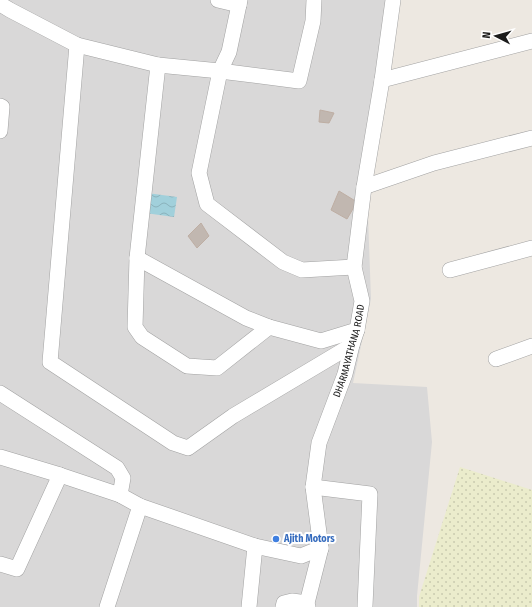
<svg xmlns="http://www.w3.org/2000/svg" width="532" height="607" font-family="'Fira Sans Condensed',sans-serif">
<style>
.residential{fill:#d9d8d8}
.farmland{fill:url(#farmland-dots)}
.water{fill:url(#water-waves)}
.building{fill:#c1b7b0;stroke:#beaea3}
.lines{fill:none;stroke-linecap:round;stroke-linejoin:round}
.minor-casing{stroke:#a2a2a2;stroke-width:16}
.minor{stroke:#fff;stroke-width:15}
.shop-dot{fill:#3f7fe0;stroke:#fff;stroke-width:1.5}
.labels{text-anchor:middle;dominant-baseline:central;stroke-width:4;stroke-linejoin:round;paint-order:stroke}
.street-label{font-size:10px;fill:#1b1b1b;stroke:#fff}
.shop-label{font-size:10px;font-weight:bold;fill:#366cbe;stroke:#fff;text-anchor:start}
</style>
<defs>
<pattern id="farmland-dots" width="8" height="8" patternUnits="userSpaceOnUse"><rect width="8" height="8" fill="#ebeccc"/><path d="M2 2h.1M6 6h.1" fill="none" stroke="#c9caaf" stroke-width="1.8" stroke-linecap="round"/></pattern>
<pattern id="water-waves" width="16" height="10" patternUnits="userSpaceOnUse"><rect width="16" height="10" fill="#a1d0db"/><path d="M0 5q4-4 8 0t8 0" fill="none" stroke="#8ab2bb"/></pattern>
</defs>
<rect width="100%" height="100%" fill="#ede8e1"/>
<!-- residential -->
<polygon class="residential" points="0,0 396,0 367,188 371,299 353,383 427,387 432,442 417,596 417,607 0,607"/>
<!-- farmland -->
<polygon class="farmland" points="460,467 532,490 532,607 419,607 419,597"/>
<!-- water -->
<polygon class="water" points="147,193 177,197 174,217 145,213"/>
<!-- building -->
<g class="building">
<polygon points="320,110 334,113 329,123 319,122"/>
<polygon points="339,191 357,202 347,219 331,210"/>
<polygon points="201,223 209,236 197,248 188,236"/>
</g>
<g class="lines">
<defs>
<g id="minor">
<polyline points="218,0 239,5"/>
<polyline points="240,0 229,52 220,71 199,173 207,204 283,262 302,270 354,267"/>
<polyline points="0,4 10,10 77,45 158,65 137,258 135,327 142,337 187,366 217,368 269,327"/>
<polyline points="77,45 50,362 173,443 188,448 233,416 352,345"/>
<polyline points="158,65 220,71 299,81 313,21 314,0"/>
<polyline points="382,80 532,41"/>
<polyline points="0,106 2,107 0,131"/>
<polyline points="364,187 434,163 532,138"/>
<polyline points="137,258 246,318 269,327 321,341 357,330"/>
<polyline points="450,270 532,248"/>
<polyline points="496,359 532,346"/>
<polyline points="0,393 117,468 123,478 120,495"/>
<polyline points="0,457 60,475 120,495 140,506 255,546"/>
<polyline points="313,487 370,494 365,606"/>
<polyline points="0,564 17,569 60,475"/>
<polyline points="107,607 140,506"/>
<path id="s1" d="M249,607L255,546L301,556L321,548L313,487L319,443L345,374L352,345L357,330L362,301L354,267L364,187L382,80L393,0"/>
<polyline points="283,607 284,603 292,601 307,603"/>
<polyline points="308,607 307,603 321,548"/>
</g>
</defs>
<!-- minor casing -->
<use href="#minor" class="minor-casing"/>
<!-- minor -->
<use href="#minor" class="minor"/>
</g>
<!-- markers -->
<circle class="shop-dot" cx="276" cy="539" r="4"/>
<g class="labels">
<!-- street labels -->
<g class="street-label">
<text stroke="none"><textPath href="#s1" startOffset="333">DHARMAYATHANA ROAD</textPath></text>
</g>
<!-- shop labels -->
<g class="shop-label">
<text x="284" y="539">Ajith Motors</text>
</g>
</g>
<!-- north arrow -->
<g transform="translate(496 36) rotate(276)" stroke="#ffffff" stroke-width="3" paint-order="stroke">
<path d="M0-3L7 15L0 10L-7 15Z" fill="#1b1b1b"/>
<text y="-6" font-size="11" font-weight="bold" text-anchor="middle" fill="#1b1b1b">N</text>
</g>
</svg>
